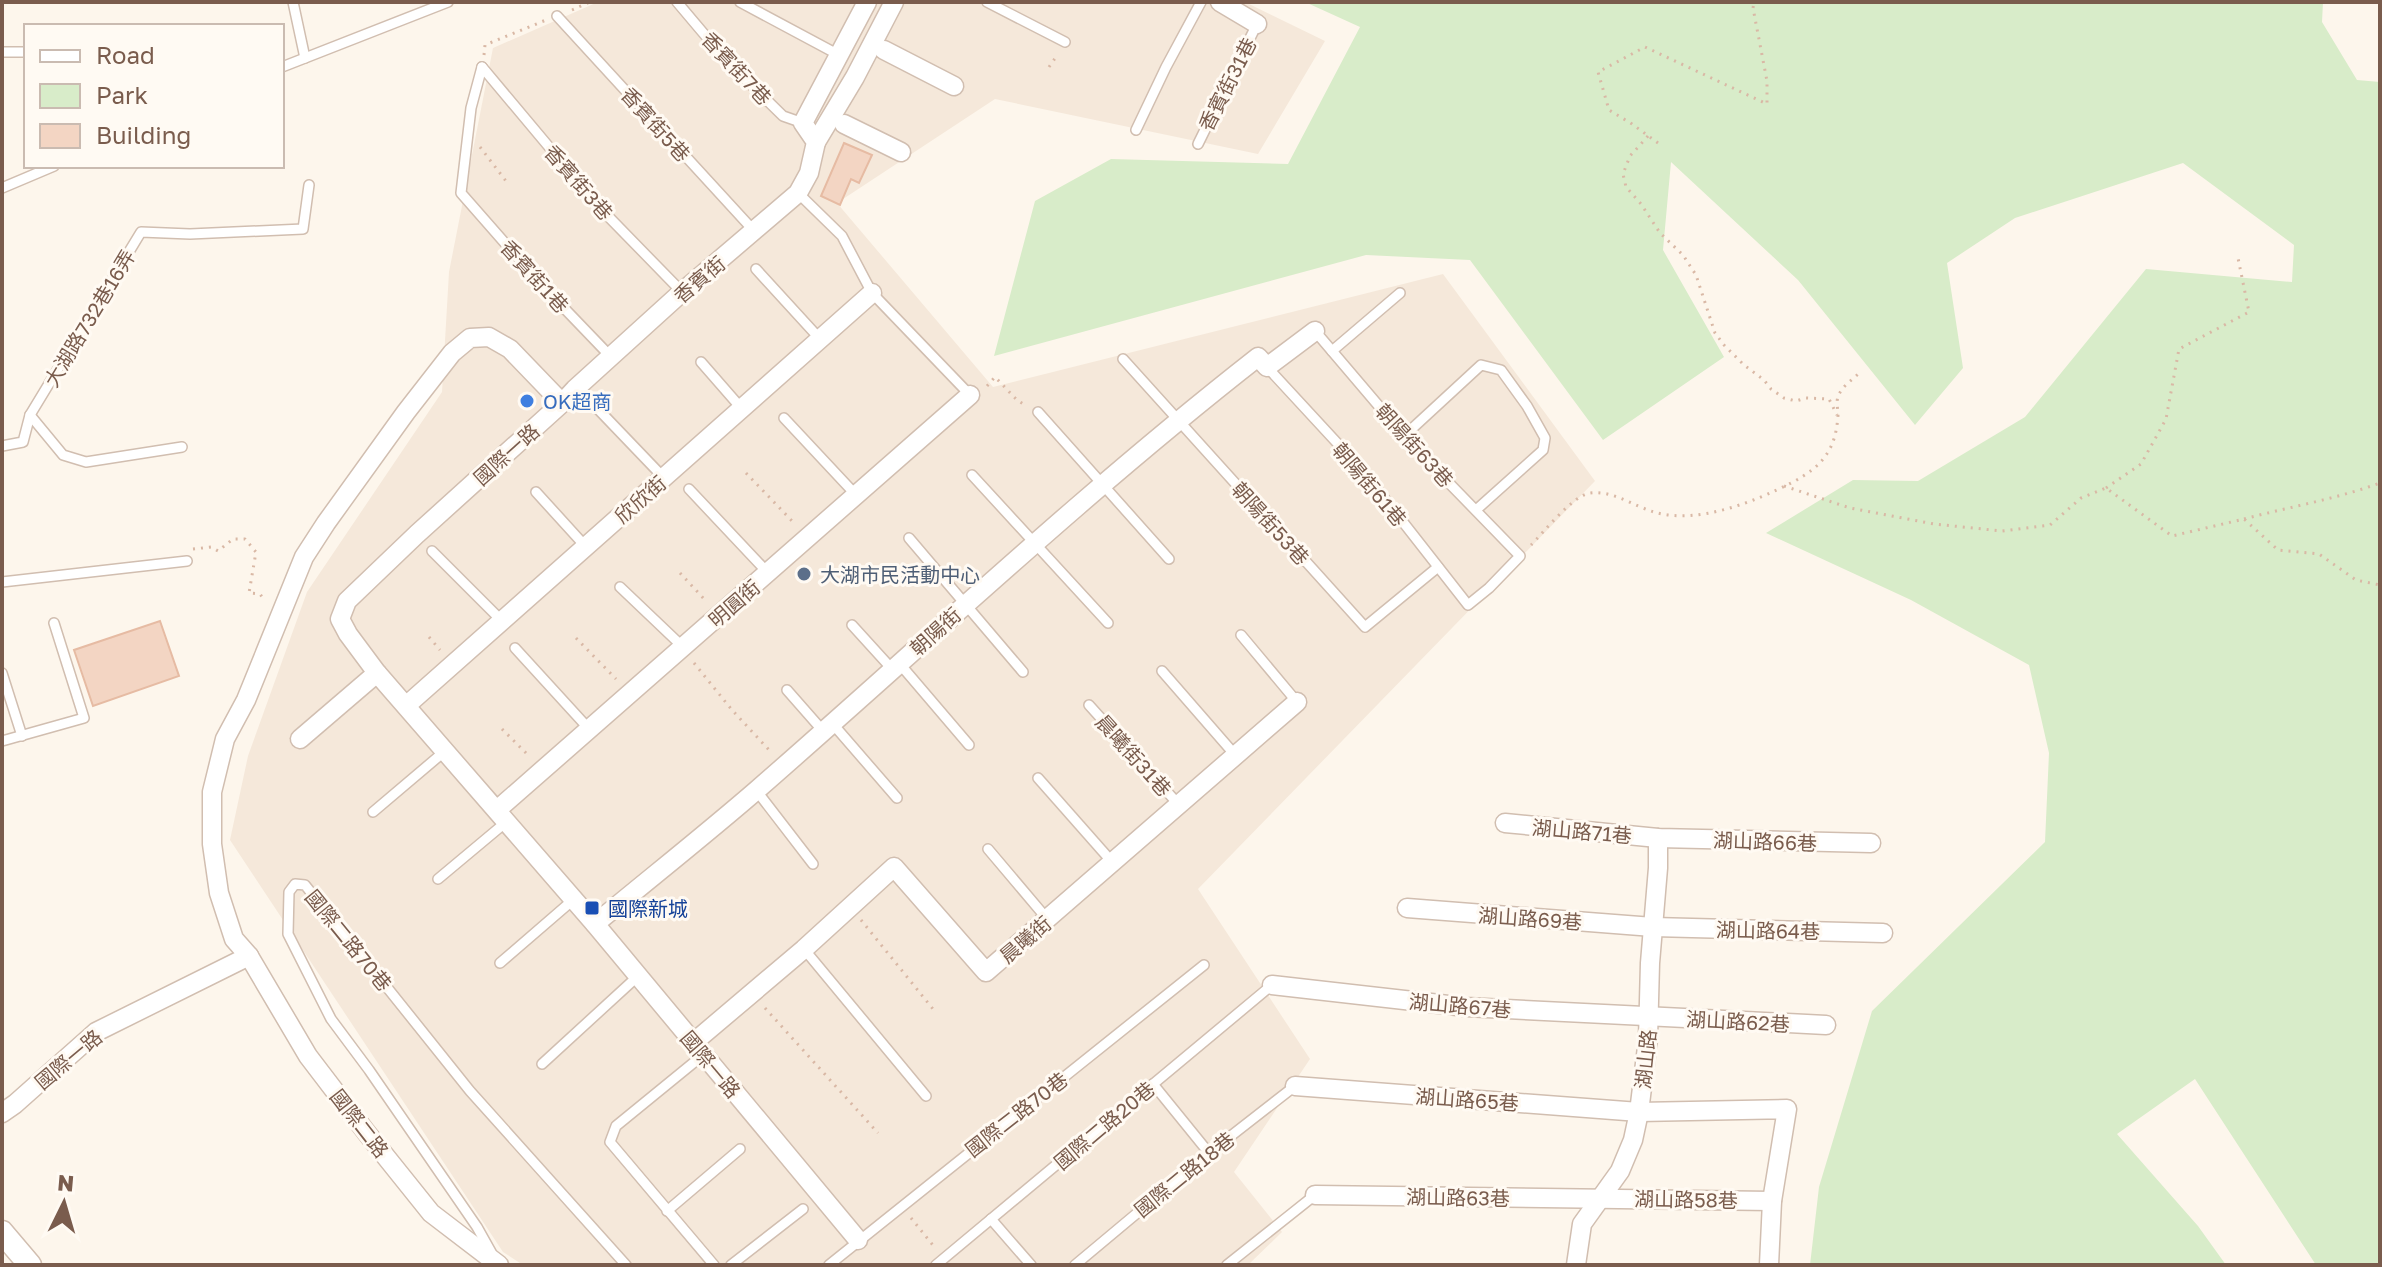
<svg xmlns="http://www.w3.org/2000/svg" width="2382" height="1267" font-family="'Golos Text','Noto Sans TC',sans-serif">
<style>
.residential{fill:#f5e8da}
.green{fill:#d8ecc9}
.building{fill:#f3d5c3;stroke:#e6bba3;stroke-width:2}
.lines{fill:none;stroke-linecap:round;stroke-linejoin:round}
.service-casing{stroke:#d1beb0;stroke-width:12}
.minor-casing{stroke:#d1beb0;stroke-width:21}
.tertiary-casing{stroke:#d1beb0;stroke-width:25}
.path{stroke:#d9b8a5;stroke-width:3;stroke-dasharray:2 6;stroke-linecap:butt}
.service{stroke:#fff;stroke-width:9}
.minor{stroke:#fff;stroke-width:18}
.tertiary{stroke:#fff;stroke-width:22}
.shop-dot{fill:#3f7fe0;stroke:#fffaf3;stroke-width:3}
.service-dot{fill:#5c6f8a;stroke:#fffaf3;stroke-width:3}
.transit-dot{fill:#1a4fb4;stroke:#fffaf3;stroke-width:3}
.labels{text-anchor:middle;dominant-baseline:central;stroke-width:6;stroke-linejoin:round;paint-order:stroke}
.street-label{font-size:20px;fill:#7a5c4d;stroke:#fffaf3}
.shop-label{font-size:20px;fill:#366cbe;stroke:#fffaf3;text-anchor:start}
.service-label{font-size:20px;fill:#4e5e75;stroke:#fffaf3;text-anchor:start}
.transit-label{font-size:20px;fill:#164399;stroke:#fffaf3;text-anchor:start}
</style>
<rect width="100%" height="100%" fill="#fdf6ec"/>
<!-- residential -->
<polygon class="residential" points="598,2 1245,2 1325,41 1258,154 995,99 837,203 993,387 1443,274 1595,481 1198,889 1310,1059 1234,1172 1282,1232 1248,1265 523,1265 503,1252 230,840 248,756 307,592 442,392 449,272 493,48"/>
<!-- green -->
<polygon class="green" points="1305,2 2323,2 2322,22 2357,80 2380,82 2380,1265 2316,1265 2195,1079 2117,1134 2198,1226 2226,1265 1810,1265 1819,1187 1872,1011 2045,842 2049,753 2029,665 1911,600 1766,533 1853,480 1918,481 2025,417 2146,269 2292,282 2294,245 2183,163 2015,218 1947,263 1963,368 1915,425 1798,280 1671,162 1663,250 1724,357 1603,440 1470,260 1366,255 994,356 1035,201 1111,159 1288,164 1360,27"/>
<!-- building -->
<g class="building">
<polygon points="844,143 872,155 859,183 851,179 840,205 821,196"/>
<polygon points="160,621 179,676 93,706 74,650"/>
</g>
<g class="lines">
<defs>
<g id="service">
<polyline points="293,2 305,58"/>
<polyline points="677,2 726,60 783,116 803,123"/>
<polyline points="740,2 839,55"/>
<polyline points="987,2 1065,42"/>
<polyline points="557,16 755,232"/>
<polyline points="2,52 26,52"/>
<polyline points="282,67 448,2"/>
<polyline points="482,67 471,108 461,193 539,282 612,358"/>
<polyline points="482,67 601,209 682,292"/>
<polyline points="1136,130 1166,67 1201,2"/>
<polyline points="1198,144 1257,24"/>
<polyline points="2,188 54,166"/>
<polyline points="798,193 842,236 872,293 970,395"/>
<polyline points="756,269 820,339"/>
<polyline points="1332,351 1400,293"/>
<polyline points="1123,359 1365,627 1438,567"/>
<polyline points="701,362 742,409"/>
<polyline points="1267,367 1363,471 1468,605 1489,588 1520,556 1412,445 1315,331"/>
<polyline points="595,406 664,478"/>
<polyline points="1038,412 1169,559"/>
<polyline points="30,415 63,455 86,462 182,447"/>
<polyline points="784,418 856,495"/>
<polyline points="1404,436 1481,365 1501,370 1527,406 1545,438 1543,450 1476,510"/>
<polyline points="2,446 23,442 30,415 141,232 190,234 303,229 309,185"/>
<polyline points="972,475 1108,623"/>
<polyline points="689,489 768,573"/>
<polyline points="536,492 586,547"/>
<polyline points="909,538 1023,672"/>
<polyline points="432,551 502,621"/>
<polyline points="2,582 187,561"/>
<polyline points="620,587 683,647"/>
<polyline points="852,625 892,669"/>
<polyline points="1241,635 1297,702"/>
<polyline points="515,648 589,729"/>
<polyline points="899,663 969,745"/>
<polyline points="1162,671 1236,756"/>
<polyline points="2,673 22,736"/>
<polyline points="787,690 823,731"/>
<polyline points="1089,705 1179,805"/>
<polyline points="832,723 897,798"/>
<polyline points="2,741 84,718 54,623"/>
<polyline points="1038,778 1113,863"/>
<polyline points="756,790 813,864"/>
<polyline points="373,812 445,751"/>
<polyline points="988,849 1048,920"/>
<polyline points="438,879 505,823"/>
<polyline points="804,949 926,1096"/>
<polyline points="500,963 573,900"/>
<polyline points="703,1055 616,1126 610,1142 714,1265"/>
<polyline points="542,1064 638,976"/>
<polyline points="1153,1084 1209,1153"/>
<polyline points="667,1211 740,1149"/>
<polyline points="991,1219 1031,1265"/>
<polyline points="491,1252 477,1227 369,1070 331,1019 288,934 289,892 295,884 305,885 470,1091 626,1265"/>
<polyline points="731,1265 803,1209"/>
<polyline points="829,1265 1204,965"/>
<polyline points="936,1265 1272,985"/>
<polyline points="1075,1265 1209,1153 1295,1086"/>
<polyline points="1227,1265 1315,1195"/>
</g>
<g id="minor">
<polyline points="1220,2 1257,24"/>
<polyline points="884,50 954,86"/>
<polyline points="844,124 901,152"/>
<polyline points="816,142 855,77 894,2"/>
<polyline points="562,403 575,389 682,292 798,193 809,173 816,142 803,123 867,2"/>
<polyline points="407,705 872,293"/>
<polyline points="300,739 377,673"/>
<polyline points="497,810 970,395"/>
<polyline points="1505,823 1658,838 1871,843"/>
<polyline points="1407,908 1653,927 1883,933"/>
<path d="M595,924C649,879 705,835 758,789C924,644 1084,493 1258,357L1267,367L1315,331"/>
<polyline points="1272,985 1466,1007 1826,1025"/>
<polyline points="693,1043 804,949 894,867 986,972 1297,702"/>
<polyline points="1295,1086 1639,1112 1787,1109 1772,1201 1769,1265"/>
<polyline points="2,1113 15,1104 96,1032 249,956"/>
<polyline points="1315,1195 1772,1201"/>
<polyline points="499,1265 431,1213 366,1132 308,1056 249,956 234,939 219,893 212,844 212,792 225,739 246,700 304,557 326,523 406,412 452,353 470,338 489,337 510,349 562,403 417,534 347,601 340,619 348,634 377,673 595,924 858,1240"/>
<polyline points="1576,1265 1582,1224 1620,1171 1633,1140 1639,1112 1648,1039 1650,963 1658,868 1658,838"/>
</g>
<polyline id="tertiary" points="2,1232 30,1265"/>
</defs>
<!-- service casing -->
<use href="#service" class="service-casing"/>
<!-- minor casing -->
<use href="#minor" class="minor-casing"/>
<!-- tertiary casing -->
<use href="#tertiary" class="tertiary-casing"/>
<!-- path -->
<g class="path">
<polyline points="572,10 590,2"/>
<polyline points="484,55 485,45 546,20"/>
<polyline points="1049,67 1058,54"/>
<polyline points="1648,136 1630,156 1623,174 1626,187 1641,204 1660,233 1683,255 1696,275 1715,333 1724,345 1744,365 1764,380 1771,389 1784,398 1796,401 1806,398 1829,399 1837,415"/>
<polyline points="1658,143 1632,124 1609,110 1598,72 1645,47 1767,104 1767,81 1753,8 1754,2"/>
<polyline points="480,147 509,185"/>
<polyline points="987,386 995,377 1017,400 1025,405"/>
<polyline points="746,473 794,523"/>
<polyline points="1784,486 1850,508 1934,524 2002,531 2050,525 2081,498 2106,488 2172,536 2244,519 2278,550 2319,554 2356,580 2380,585"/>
<polyline points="2106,488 2141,464 2166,419 2179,349 2249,312 2238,258"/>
<path d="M2244,519C2289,507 2336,499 2380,483"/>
<path d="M1531,545C1544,532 1573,495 1590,493C1612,490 1634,506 1654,512C1697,525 1754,502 1793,482C1823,466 1836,449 1838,415C1838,409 1836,402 1838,397C1841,387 1851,381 1858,374"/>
<polyline points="193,549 211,547 218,551 233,539 245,539 256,552 249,593 260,594 265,601"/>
<polyline points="680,573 706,601"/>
<polyline points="429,637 440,650"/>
<polyline points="576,638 616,679"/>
<polyline points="694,663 732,710 770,751"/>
<polyline points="502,729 529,756"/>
<polyline points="861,920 933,1009"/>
<polyline points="765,1008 878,1133"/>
<polyline points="911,1218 936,1249"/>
</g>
<!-- service -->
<use href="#service" class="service"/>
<!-- minor -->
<use href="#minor" class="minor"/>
<!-- tertiary -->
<use href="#tertiary" class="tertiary"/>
</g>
<!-- markers -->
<circle class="shop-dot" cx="527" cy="401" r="8"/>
<circle class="service-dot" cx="804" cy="574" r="8"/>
<rect class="transit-dot" x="584" y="900" width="16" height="16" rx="4"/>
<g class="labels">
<!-- street labels -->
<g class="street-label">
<text transform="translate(737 68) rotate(47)">香賓街7巷</text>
<text transform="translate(1227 84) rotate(-63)">香賓街31巷</text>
<text transform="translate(656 124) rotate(48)">香賓街5巷</text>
<text transform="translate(579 182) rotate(49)">香賓街3巷</text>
<text transform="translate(535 276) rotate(48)">香賓街1巷</text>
<text transform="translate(699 279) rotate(-40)">香賓街</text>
<text transform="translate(89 318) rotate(-59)">大湖路732巷16弄</text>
<text transform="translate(1415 445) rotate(48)">朝陽街63巷</text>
<text transform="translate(506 454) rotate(-42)">國際一路</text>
<text transform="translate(1370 484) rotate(50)">朝陽街61巷</text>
<text transform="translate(640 499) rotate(-41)">欣欣街</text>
<text transform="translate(1271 523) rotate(48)">朝陽街53巷</text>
<text transform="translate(734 603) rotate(-41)">明圓街</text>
<text transform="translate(935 631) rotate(-42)">朝陽街</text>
<text transform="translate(1134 755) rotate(48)">晨曦街31巷</text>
<text transform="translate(1582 831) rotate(5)">湖山路71巷</text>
<text transform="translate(1765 841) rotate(2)">湖山路66巷</text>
<text transform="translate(1530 918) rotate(4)">湖山路69巷</text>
<text transform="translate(1768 930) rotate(1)">湖山路64巷</text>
<text transform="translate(1025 939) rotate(-40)">晨曦街</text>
<text transform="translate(349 940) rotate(51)">國際二路70巷</text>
<text transform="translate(1460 1005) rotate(5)">湖山路67巷</text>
<text transform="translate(1738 1021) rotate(3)">湖山路62巷</text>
<text transform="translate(68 1059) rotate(-40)">國際一路</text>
<text transform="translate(1645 1059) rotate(-84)">湖山路</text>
<text transform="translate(711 1064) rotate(50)">國際一路</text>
<text transform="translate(1467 1099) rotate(4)">湖山路65巷</text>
<text transform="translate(1016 1114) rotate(-38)">國際二路70巷</text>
<text transform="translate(360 1123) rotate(52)">國際二路</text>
<text transform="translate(1104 1125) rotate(-40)">國際二路20巷</text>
<text transform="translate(1184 1174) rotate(-39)">國際二路18巷</text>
<text transform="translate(1458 1197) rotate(1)">湖山路63巷</text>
<text transform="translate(1686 1199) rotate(1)">湖山路58巷</text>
</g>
<!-- shop labels -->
<g class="shop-label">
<text x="543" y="401">OK超商</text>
</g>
<!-- service labels -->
<g class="service-label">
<text x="820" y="574">大湖市民活動中心</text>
</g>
<!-- transit labels -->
<g class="transit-label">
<text x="608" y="908">國際新城</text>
</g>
</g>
<!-- border -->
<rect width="2382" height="1267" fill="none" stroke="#7a5c4d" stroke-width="8"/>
<!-- legend -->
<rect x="24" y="24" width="260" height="144" fill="#fffaf3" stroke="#cabbb1" stroke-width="2"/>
<rect x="40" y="50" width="40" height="12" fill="#ffffff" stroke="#cabbb1" stroke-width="2"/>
<text x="96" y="64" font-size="24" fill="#7a5c4d">Road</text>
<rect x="40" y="84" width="40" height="24" fill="#d8ecc9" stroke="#cabbb1" stroke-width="2"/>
<text x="96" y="104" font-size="24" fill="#7a5c4d">Park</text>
<rect x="40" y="124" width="40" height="24" fill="#f3d5c3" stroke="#cabbb1" stroke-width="2"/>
<text x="96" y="144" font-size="24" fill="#7a5c4d">Building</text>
<!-- north arrow -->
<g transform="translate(64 1203) rotate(5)" stroke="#fffaf3" stroke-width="6" paint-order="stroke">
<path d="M0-6L14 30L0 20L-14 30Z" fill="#7a5c4d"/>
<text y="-12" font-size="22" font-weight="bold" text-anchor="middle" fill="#7a5c4d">N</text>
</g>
</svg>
